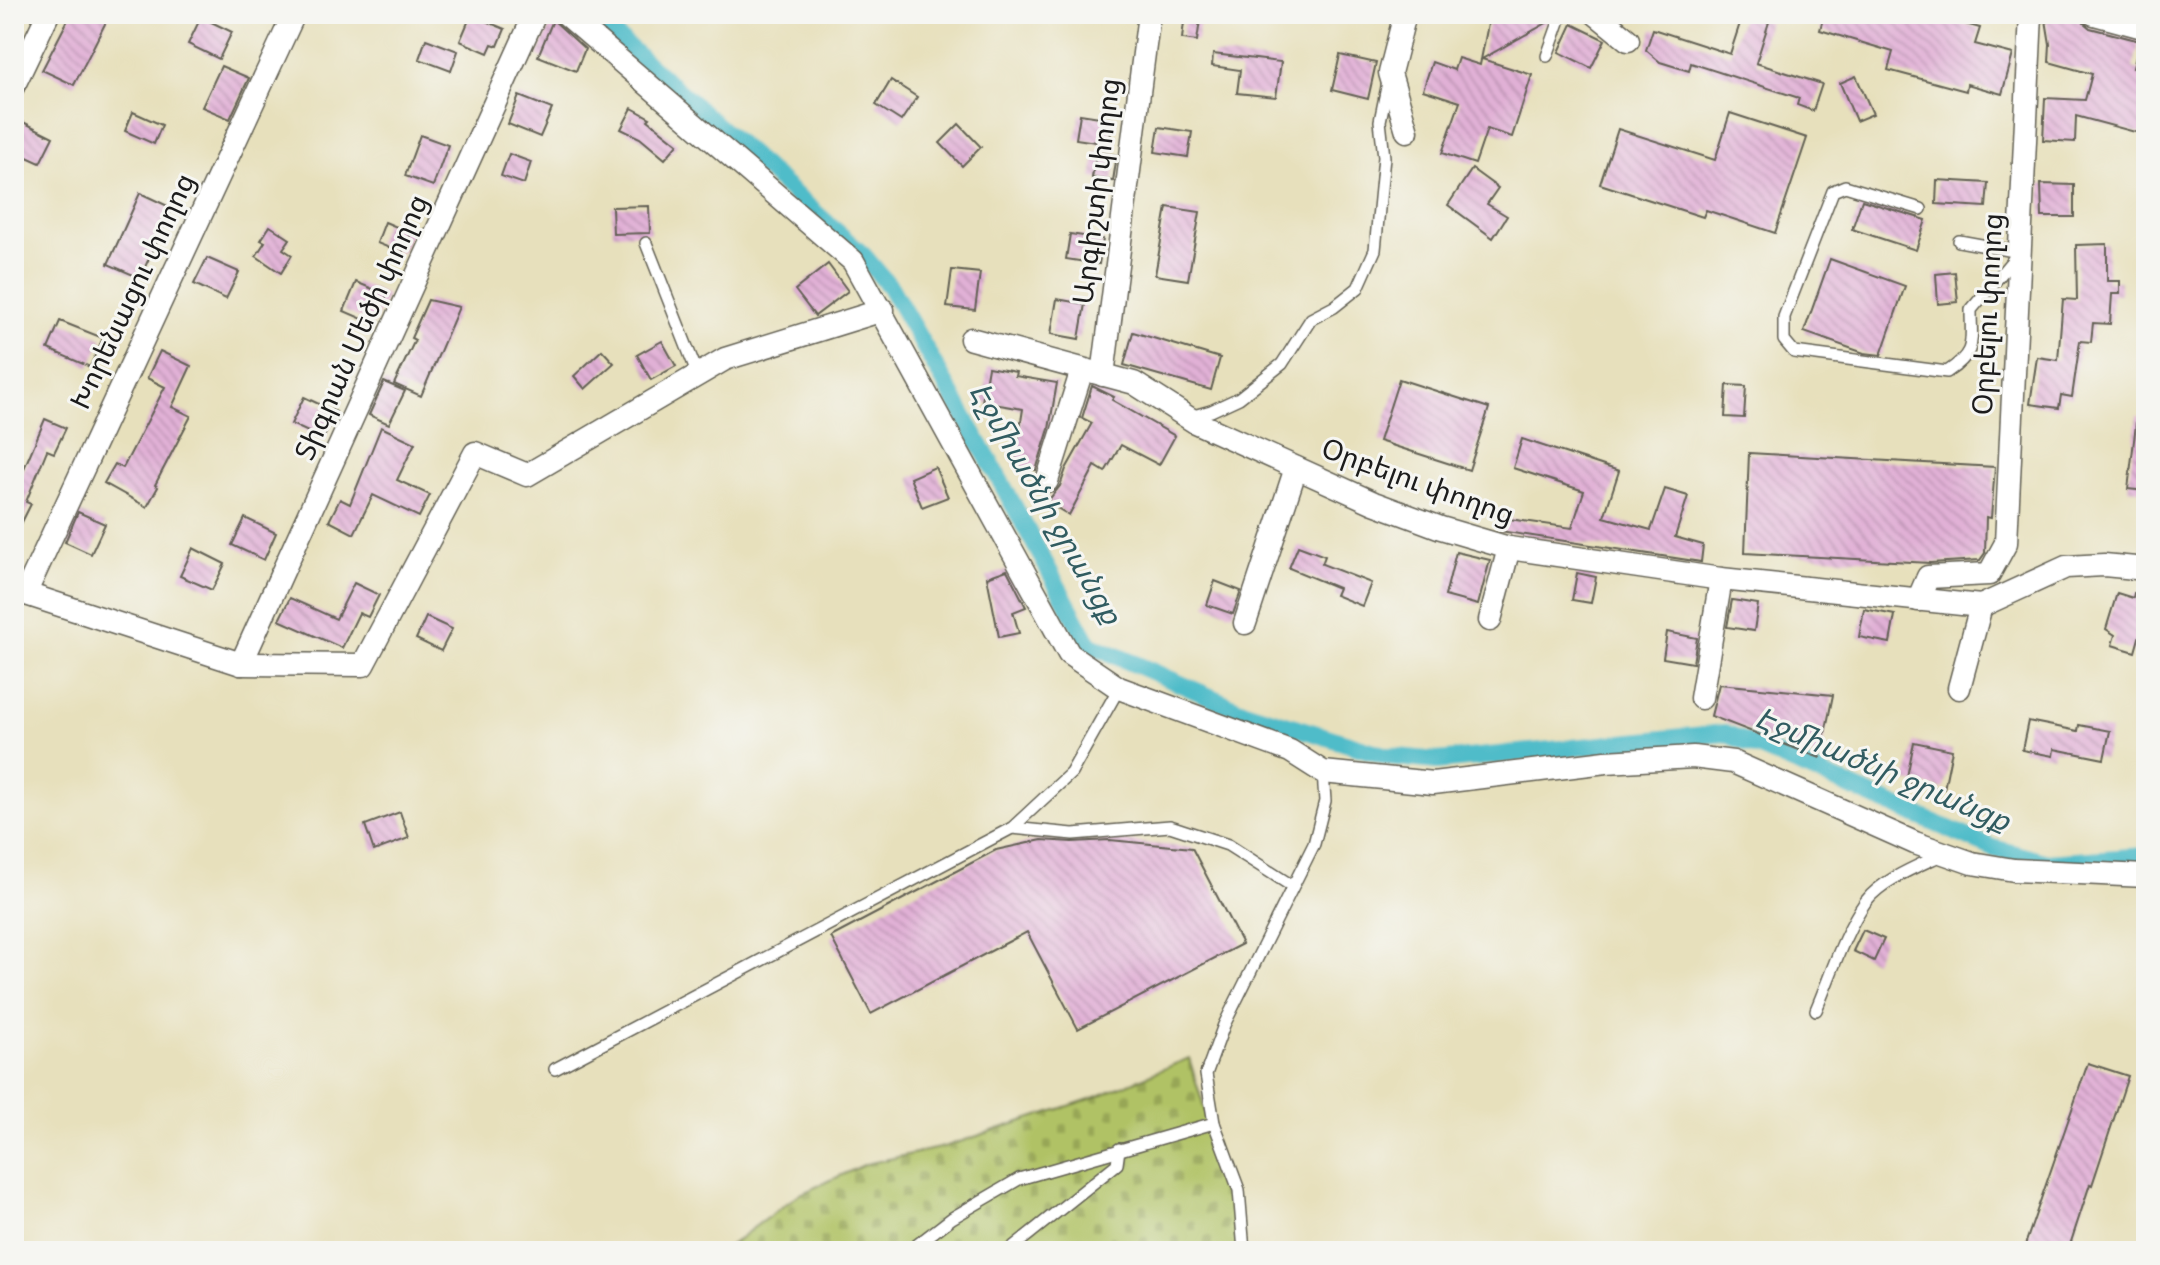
<svg xmlns="http://www.w3.org/2000/svg" width="2160" height="1265" font-family="Itim,'Noto Sans Armenian',sans-serif">
<style>
.cemetery{fill:url(#cemetery-stones);stroke:#666f40;stroke-width:2}
.lines{fill:none;stroke-linecap:round;stroke-linejoin:round}
.canal{stroke:#50bcc9;stroke-width:18}
.building{fill:url(#building-back-hatch)}
.service-casing{stroke:#636154;stroke-width:14}
.minor-casing{stroke:#636154;stroke-width:25}
.service{stroke:#fff;stroke-width:11}
.minor{stroke:#fff;stroke-width:22}
.labels{text-anchor:middle;dominant-baseline:central;stroke-width:6;stroke-linejoin:round;paint-order:stroke}
.street-label{font-size:28px;fill:#1c1c1c;stroke:#f6f6f2}
.water-label{font-size:30px;font-style:italic;fill:#315c61;stroke:#f6f6f2}
</style>
<defs>
<pattern id="cemetery-stones" width="16" height="16" patternUnits="userSpaceOnUse" patternTransform="scale(2)"><rect width="16" height="16" fill="#b0c265"/><path d="M2 7V4a2 2 0 0 1 4 0v3zM10 15v-3a2 2 0 0 1 4 0v3z" fill="#97a657"/></pattern>
<pattern id="building-back-hatch" width="6" height="6" patternUnits="userSpaceOnUse" patternTransform="scale(2)"><rect width="6" height="6" fill="#e1b0d6"/><path d="M-1 5l2 2M0 0l6 6M5-1l2 2" fill="none" stroke="#c097b7"/></pattern>
</defs>
<rect width="100%" height="100%" fill="#f6f6f2"/>
<filter id="ink" filterUnits="userSpaceOnUse"><feTurbulence type="fractalNoise" baseFrequency=".0125" numOctaves="2"/><feDisplacementMap in="SourceGraphic" scale="16" xChannelSelector="R" yChannelSelector="G"/><feConvolveMatrix kernelMatrix="1 2 1 2 8 2 1 2 1" color-interpolation-filters="sRGB"/></filter>
<filter id="wash" filterUnits="userSpaceOnUse"><feTurbulence type="fractalNoise" baseFrequency=".006" numOctaves="4" result="noise"/><feDisplacementMap in="SourceGraphic" scale="32" xChannelSelector="R" yChannelSelector="G"/><feGaussianBlur stdDeviation="1.8" result="paint"/><feColorMatrix in="noise" values="0 0 0 0 0 0 0 0 0 0 0 0 0 0 0 0 0 1.4 0 .05"/><feComposite in="paint" operator="in"/></filter>
<g filter="url(#wash)">
<rect width="100%" height="100%" fill="#e7e0bc"/>
<!-- cemetery -->
<polygon class="cemetery" points="1189,1058 1237,1218 1241,1251 722,1251 798,1195 866,1164 944,1147 1096,1097"/>
<g class="lines">
<!-- canal -->
<polyline class="canal" points="591,14 864,256 890,287 991,464 1089,644 1238,709 1387,756 1437,761 1725,733 1993,848 2047,863 2146,856"/>
</g>
<g id="blocks">
<!-- building -->
<g class="building">
<polygon points="71,14 110,14 74,85 42,70"/>
<polygon points="1185,14 1201,14 1197,41 1182,39"/>
<polygon points="1490,14 1553,14 1550,21 1482,59 1532,75 1512,137 1487,129 1475,164 1442,153 1460,102 1423,90 1432,62 1454,70 1458,58 1480,65"/>
<polygon points="1743,14 1764,14 1762,20 1769,22 1756,63 1822,84 1813,111 1797,105 1799,98 1691,63 1689,71 1660,62 1646,50 1653,29 1730,54"/>
<polygon points="1824,14 1874,14 1902,21 1903,14 1945,14 1944,18 1980,28 1975,44 2013,54 2002,94 1967,84 1966,91 1888,70 1893,52 1820,30"/>
<polygon points="2045,14 2071,14 2080,17 2084,23 2090,28 2140,41 2133,68 2146,71 2146,135 2076,116 2075,142 2043,140 2045,98 2085,100 2092,74 2049,62 2050,44"/>
<polygon points="471,15 505,29 498,46 492,44 488,53 460,41"/>
<polygon points="201,17 232,32 219,59 188,44"/>
<polygon points="553,20 585,49 576,71 538,56"/>
<polygon points="1572,24 1605,40 1591,68 1559,52"/>
<polygon points="426,39 458,51 451,71 419,59"/>
<polygon points="1213,54 1281,62 1276,97 1237,93 1240,70 1212,66"/>
<polygon points="1340,55 1376,63 1368,99 1332,90"/>
<polygon points="221,66 249,78 230,119 202,107"/>
<polygon points="1856,76 1873,114 1856,121 1840,83"/>
<polygon points="891,80 917,97 901,121 876,105"/>
<polygon points="519,96 552,109 540,137 508,124"/>
<polygon points="632,108 650,118 648,120 678,144 665,159 640,138 621,129"/>
<polygon points="133,112 162,125 154,144 125,131"/>
<polygon points="1730,113 1807,138 1775,233 1706,210 1703,217 1600,184 1618,129 1715,160"/>
<polygon points="1080,114 1113,119 1109,144 1076,139"/>
<polygon points="21,121 53,137 40,163 14,151 14,136"/>
<polygon points="959,124 981,147 962,166 940,143"/>
<polygon points="1159,127 1192,132 1188,157 1155,152"/>
<polygon points="420,135 448,145 433,186 405,176"/>
<polygon points="1096,152 1117,155 1113,181 1092,178"/>
<polygon points="509,154 531,162 524,184 501,176"/>
<polygon points="1472,169 1498,188 1487,204 1507,216 1493,238 1448,205"/>
<polygon points="1937,180 1988,183 1986,207 1936,204"/>
<polygon points="2041,184 2074,185 2074,217 2042,217"/>
<polygon points="140,193 172,208 140,278 108,264"/>
<polygon points="1862,200 1926,220 1916,250 1852,229"/>
<polygon points="649,206 650,233 613,234 612,207"/>
<polygon points="1167,207 1200,212 1188,280 1155,275"/>
<polygon points="385,222 411,233 402,253 377,243"/>
<polygon points="270,226 290,239 283,249 292,255 281,273 256,256 265,242 261,240"/>
<polygon points="1070,234 1103,239 1099,264 1066,259"/>
<polygon points="2107,244 2107,281 2120,281 2120,294 2112,294 2110,324 2093,323 2091,342 2080,341 2072,397 2061,395 2059,408 2030,404 2037,357 2058,360 2063,299 2077,300 2076,245"/>
<polygon points="207,258 239,272 226,299 194,284"/>
<polygon points="1830,259 1905,286 1881,355 1864,353 1804,332"/>
<polygon points="828,264 848,291 815,316 795,290"/>
<polygon points="952,270 980,273 975,310 947,307"/>
<polygon points="1955,272 1958,302 1938,304 1936,274"/>
<polygon points="356,282 387,295 374,324 344,311"/>
<polygon points="1057,299 1085,304 1079,339 1051,334"/>
<polygon points="428,300 459,307 421,396 394,384 415,340 411,338"/>
<polygon points="60,321 103,338 90,367 48,349"/>
<polygon points="1133,332 1220,358 1211,390 1124,365"/>
<polygon points="662,341 676,366 651,380 637,355"/>
<polygon points="602,350 614,363 585,389 574,376"/>
<polygon points="160,351 191,366 172,407 191,416 155,485 158,487 147,507 104,483 115,464 123,468 165,387 147,378"/>
<polygon points="988,367 1016,372 1015,376 1057,383 1049,429 1036,470 1014,466 1023,409 982,402"/>
<polygon points="1399,379 1489,408 1469,470 1379,441"/>
<polygon points="384,382 405,391 389,424 369,415"/>
<polygon points="1727,385 1746,386 1744,418 1725,417"/>
<polygon points="1092,386 1114,397 1112,400 1175,436 1159,465 1121,445 1105,472 1095,466 1069,515 1047,502 1060,486 1066,469 1092,423 1082,418"/>
<polygon points="304,397 336,412 323,439 291,424"/>
<polygon points="2137,416 2146,417 2146,491 2128,489"/>
<polygon points="45,419 66,428 54,453 47,450 26,502 31,504 14,538 14,492"/>
<polygon points="381,427 415,443 397,480 430,495 419,517 373,495 354,534 329,521 340,499 350,504"/>
<polygon points="1522,439 1619,471 1604,517 1651,530 1665,489 1688,496 1675,537 1703,545 1701,562 1500,531 1502,518 1572,528 1584,491 1513,468"/>
<polygon points="1749,453 1995,467 1991,518 1986,517 1985,553 1980,560 1930,563 1745,553"/>
<polygon points="935,467 948,497 922,507 910,478"/>
<polygon points="78,512 105,524 91,554 65,542"/>
<polygon points="245,518 276,533 264,560 232,545"/>
<polygon points="1298,546 1325,556 1322,564 1371,583 1362,606 1335,595 1338,588 1289,568"/>
<polygon points="193,548 225,564 212,590 180,576"/>
<polygon points="1456,552 1490,560 1478,605 1445,596"/>
<polygon points="1007,570 1026,607 1013,612 1019,633 999,637 987,577"/>
<polygon points="1577,573 1596,577 1591,603 1572,600"/>
<polygon points="1215,581 1241,591 1233,614 1207,605"/>
<polygon points="354,583 379,595 368,617 359,613 342,648 279,620 290,598 336,619"/>
<polygon points="2117,593 2133,598 2134,593 2146,596 2146,613 2135,652 2112,645 2115,635 2106,629"/>
<polygon points="1732,600 1758,604 1754,631 1727,627"/>
<polygon points="1864,609 1895,615 1890,643 1859,637"/>
<polygon points="426,617 452,629 441,651 416,639"/>
<polygon points="1667,632 1697,638 1693,663 1663,658"/>
<polygon points="1719,684 1833,695 1820,758 1711,716"/>
<polygon points="2028,721 2078,731 2079,725 2110,731 2104,759 2054,749 2053,756 2022,750"/>
<polygon points="1914,742 1952,750 1944,789 1906,782"/>
<polygon points="400,812 409,838 374,851 365,825"/>
<polygon points="1042,840 1072,842 1110,840 1192,848 1242,944 1078,1029 1027,932 871,1014 831,937 996,850"/>
<polygon points="1863,930 1884,939 1874,961 1853,951"/>
<polygon points="2088,1063 2128,1076 2092,1185 2090,1184 2068,1251 2023,1251"/>
</g>
</g>
</g>
<g filter="url(#ink)">
<use href="#blocks" fill-opacity="0" stroke="#636154" stroke-width="2"/>
<g class="lines">
<defs>
<g id="service">
<polyline points="1547,56 1562,14"/>
<path d="M1921,209L1845,186L1833,191L1784,317V340L1794,352L1947,372C1977,352 1971,343 1971,310L2017,255"/>
<polyline points="1959,241 2020,252"/>
<polyline points="646,243 698,375"/>
<polyline points="1190,417 1211,411 1239,398 1282,364 1311,319 1334,307 1358,288 1375,250 1384,157 1380,121 1388,82"/>
<polyline points="1012,828 1073,834 1170,826 1228,845 1292,886"/>
<path d="M1816,1010C1831,975 1844,932 1866,901C1882,880 1918,866 1941,855"/>
<polyline points="555,1069 1012,828 1071,773 1119,688"/>
<polyline points="909,1251 952,1218 1019,1179 1214,1123"/>
<polyline points="1008,1251 1117,1164 1119,1149"/>
<polyline points="1244,1251 1239,1190 1214,1123 1206,1074 1224,1025 1314,844 1325,801 1323,772"/>
</g>
<g id="minor">
<polyline points="566,14 853,261 1069,654 1119,688 1290,751 1323,772 1433,783 1606,762 1693,757 1733,762 1915,843 1972,863 2014,870 2146,876"/>
<polyline points="1405,14 1390,73 1407,131"/>
<polyline points="1596,14 1628,40"/>
<polyline points="2094,14 2146,28"/>
<polyline points="14,85 48,14"/>
<polyline points="971,339 1134,383 1195,422 1374,503 1441,528 1509,548 1721,579 1981,606"/>
<polyline points="1103,375 1149,14"/>
<polyline points="1047,481 1082,370"/>
<polyline points="14,590 241,664 363,665 475,453 527,475 725,359 883,310"/>
<polyline points="25,594 294,14"/>
<polyline points="1918,600 1928,577 1989,574 2006,543 2031,14"/>
<polyline points="1981,606 2066,567 2104,565 2146,569"/>
<polyline points="1490,620 1509,548"/>
<polyline points="1245,623 1296,468"/>
<polyline points="241,664 535,14"/>
<polyline points="1959,688 1981,606"/>
<polyline points="1701,698 1721,579"/>
</g>
</defs>
<!-- service casing -->
<use href="#service" class="service-casing"/>
<!-- minor casing -->
<use href="#minor" class="minor-casing"/>
<!-- service -->
<use href="#service" class="service"/>
<!-- minor -->
<use href="#minor" class="minor"/>
</g>
</g>
<g class="labels">
<!-- street labels -->
<g class="street-label">
<text transform="translate(1096 191) rotate(-83)">Արգիշտի փողոց</text>
<text transform="translate(132 291) rotate(-65)">Խորենացու փողոց</text>
<text transform="translate(1987 314) rotate(-87)">Օրբելու փողոց</text>
<text transform="translate(361 327) rotate(-66)">Տիգրան Մեծի փողոց</text>
<text transform="translate(1418 481) rotate(20)">Օրբելու փողոց</text>
</g>
<!-- water labels -->
<g class="water-label">
<text transform="translate(1046 503) rotate(60)">Էջմիածնի ջրանցք</text>
<text transform="translate(1883 769) rotate(23)">Էջմիածնի ջրանցք</text>
</g>
</g>
<!-- margin -->
<rect width="2160" height="1265" fill="none" stroke="#f6f6f2" stroke-width="48"/>
</svg>
